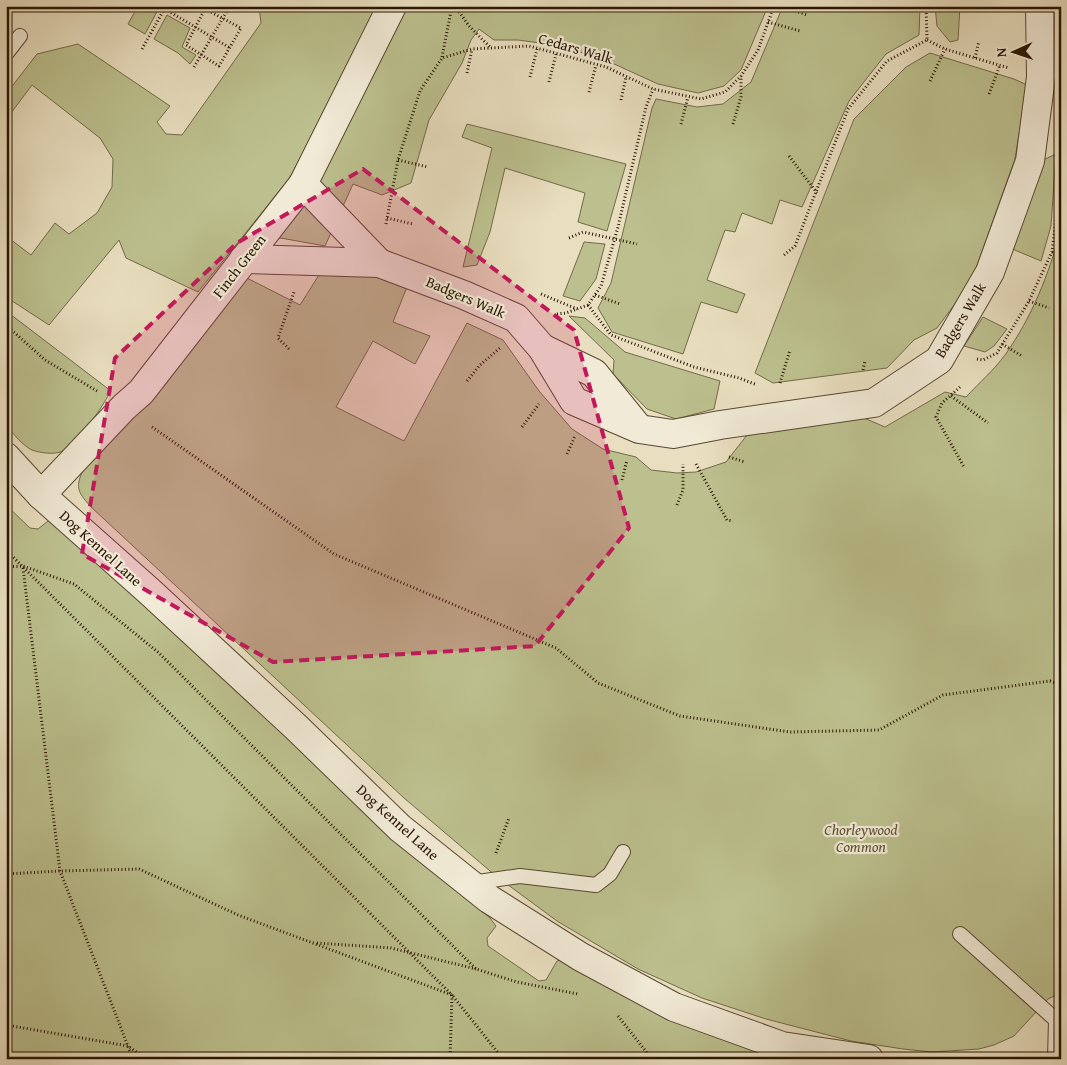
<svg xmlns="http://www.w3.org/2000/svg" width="1067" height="1065" font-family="'Gentium Book Plus',serif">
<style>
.green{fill:#bcc08e;stroke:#736a48}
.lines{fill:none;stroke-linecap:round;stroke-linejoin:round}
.service-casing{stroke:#5a4831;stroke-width:16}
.minor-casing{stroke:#5a4831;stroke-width:30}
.path{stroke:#2a1501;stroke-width:3;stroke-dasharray:1 2.5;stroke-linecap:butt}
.service{stroke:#f1ead6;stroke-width:14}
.minor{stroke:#f1ead6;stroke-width:28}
.marked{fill:#c2185b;fill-opacity:0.2;stroke:#c2185b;stroke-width:4;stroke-dasharray:10 6;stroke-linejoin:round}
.labels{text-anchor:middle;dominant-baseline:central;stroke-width:4.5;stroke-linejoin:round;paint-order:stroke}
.street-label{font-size:15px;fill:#2a1501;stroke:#f1ead6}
.park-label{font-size:15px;font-style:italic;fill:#5d5132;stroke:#f1ead6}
</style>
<rect width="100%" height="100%" fill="#e9dfc0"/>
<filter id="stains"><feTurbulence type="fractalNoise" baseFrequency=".004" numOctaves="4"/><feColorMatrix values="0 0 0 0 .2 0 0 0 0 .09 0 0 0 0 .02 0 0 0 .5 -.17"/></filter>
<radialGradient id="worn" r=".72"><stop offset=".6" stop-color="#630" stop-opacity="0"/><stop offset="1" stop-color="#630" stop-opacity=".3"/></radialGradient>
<!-- green -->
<g class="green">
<polygon points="138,6 160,6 145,34 128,24"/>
<polygon points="259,6 382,6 289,179 198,292 126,258 119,240 49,325 6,297 6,236 31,255 55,223 69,234 97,213 112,187 113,159 100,138 32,85 11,113 6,109 6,94 37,54 78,44 170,106 157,122 166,134 182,135 261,23"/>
<polygon points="402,6 768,6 741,70 724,86 698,93 658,84 612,63 562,46 518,40 494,40 479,29 471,40 462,63 429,120 411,183 382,195 353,184 325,246 275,237"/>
<polygon points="783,6 920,6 919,35 886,54 849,101 802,207 780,200 772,224 742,213 735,232 725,230 707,280 745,294 737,313 701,302 683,354 612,332 598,308 611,283 652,108 656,99 697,107 723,104 751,82"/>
<polygon points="935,6 960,6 958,40 950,42 937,26"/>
<polygon points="167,15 190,28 182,47 196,55 190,64 178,53 154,39"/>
<polygon points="930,53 1014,79 1027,85 1015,159 971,282 937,328 914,340 887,368 773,383 755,373 854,119 906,67"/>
<polygon points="467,124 626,164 607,231 578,222 585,193 505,168 490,232 477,265 463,267 492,148 462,137"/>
<polygon points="1056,154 1051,226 1041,261 1010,248 1043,160"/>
<path d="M1061,229V993L1048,999L1014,1036L994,1045L979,1049L932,1052L903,1049L851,1041L766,1019L702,998L638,969L557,921L496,876L404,798L90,506C77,491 75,487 84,468L239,274L300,305L324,267L373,275L407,287L393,322L430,336L415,364L373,341L336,407L404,441L467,323L503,340L539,391L572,429L603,449L636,457L651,470L677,473L696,472L726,462L747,435L864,418L885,427L945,392L966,397C979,383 994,370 1005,355C1032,317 1049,274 1061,229Z"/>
<polygon points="584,242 605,244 596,279 580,301 563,296"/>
<path d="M6,311L111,391C102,407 79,443 63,451C55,455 40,453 32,450C23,446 13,433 6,426Z"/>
<polygon points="569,316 585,318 625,352 720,381 714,409 676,419 647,409 613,374 614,360"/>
<polygon points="983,317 1007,329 994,346 985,352 964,346"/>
<polygon points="6,505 30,528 38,529 53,517 418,858 490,918 496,926 487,938 488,946 539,981 546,980 557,961 561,960 790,1059 6,1059"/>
</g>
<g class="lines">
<defs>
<g id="service">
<polyline points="6,54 20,36"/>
<polyline points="471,883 520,876 596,885 610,874 623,852"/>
<polyline points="960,934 1056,1020"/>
<polyline points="1055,1059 1056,1020 1061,1015"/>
</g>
<g id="minor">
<polyline points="303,184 379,263"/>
<polyline points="244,259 379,263 464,295 516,318 542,348 574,401 639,429 673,434 720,425 874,403 939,360 990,272 1030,161 1041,77 1040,6"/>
<polyline points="542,348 594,373 637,426"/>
<polyline points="6,457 41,495 149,591 296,727 400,828 489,899 581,957 674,1007 782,1046 869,1059"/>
<polyline points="41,495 124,407 141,392 303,184 392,6"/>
</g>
</defs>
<!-- service casing -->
<use href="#service" class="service-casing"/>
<!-- minor casing -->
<use href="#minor" class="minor-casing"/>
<!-- path -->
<g class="path">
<polyline points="455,6 469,26 490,47"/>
<polyline points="782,6 807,15"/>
<polyline points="165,9 230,48"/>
<polygon points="205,9 241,28 219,66 186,45"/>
<polyline points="768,22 800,31"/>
<polyline points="927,40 945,49 1009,68"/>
<polyline points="142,49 166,6"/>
<polyline points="442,57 452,6"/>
<polyline points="975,58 979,41"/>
<polyline points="194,67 230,6"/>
<polyline points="467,73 472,49"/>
<polyline points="530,77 537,49"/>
<polyline points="930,81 945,49"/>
<polyline points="549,82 556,54"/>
<polyline points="589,92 596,65"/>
<polyline points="989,94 1000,65"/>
<polyline points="621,100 626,77"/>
<polyline points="681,124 688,97"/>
<polyline points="733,124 741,97 741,76"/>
<polyline points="789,156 817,193"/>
<polyline points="398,160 428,167"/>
<polyline points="387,218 413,224"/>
<polyline points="386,224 398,160 420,91 442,58 472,49 529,46 606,67 653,89 701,99 725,92 741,76 758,50 774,6"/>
<polyline points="569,238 583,232 637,244"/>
<polyline points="1052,252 1061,256"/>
<polyline points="784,255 795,246 848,109 887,61 927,40 926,6"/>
<polyline points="541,294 577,309"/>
<polyline points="595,295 620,304"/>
<polyline points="1029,301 1049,308"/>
<polyline points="588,305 611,335 694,367 739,378 757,385"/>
<polyline points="557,314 566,313 588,305 601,286 618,227 646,107 653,89"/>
<polyline points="6,325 45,360 97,391"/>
<polyline points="1002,344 1022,356"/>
<polyline points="289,349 278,338 294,292"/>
<polyline points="977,359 983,360 997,353 1029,301 1052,252 1061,178"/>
<polyline points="863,370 865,361"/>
<polyline points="467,381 480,365 500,348"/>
<polyline points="780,383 790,350"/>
<polyline points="960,387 942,403 936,417 964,467"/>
<polyline points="951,396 988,423"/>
<polyline points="152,427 334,554 556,648 598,683 680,716 790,732 879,730 943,695 1050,681 1061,685"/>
<polyline points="522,427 539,404"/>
<polyline points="567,454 575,436"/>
<polyline points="729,457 745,462"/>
<polyline points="696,464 727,520 733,521"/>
<polyline points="622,480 627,460"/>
<polyline points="677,505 683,490 683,464"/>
<polyline points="6,550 452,995 450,1059"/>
<polyline points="6,567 23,566 74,584 159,653 476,969 517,982 578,994"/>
<polyline points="23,568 60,871 133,1059"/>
<polyline points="496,853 509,818"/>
<polyline points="6,874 60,871 139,869 238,915 452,995 503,1059"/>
<polyline points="317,943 391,948 476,969"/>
<polyline points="618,1016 652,1059"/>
<polyline points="6,1025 128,1046 146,1059"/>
</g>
<!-- service -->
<use href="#service" class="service"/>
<!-- minor -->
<use href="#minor" class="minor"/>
</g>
<!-- marked area -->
<path class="marked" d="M363,169L574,330L629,528L535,646L273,662L82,554L115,358L237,243Z"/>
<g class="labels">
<!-- street labels -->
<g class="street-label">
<text transform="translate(576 48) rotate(16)">Cedars Walk</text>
<text transform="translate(239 266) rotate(-52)">Finch Green</text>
<text transform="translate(466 297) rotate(23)">Badgers Walk</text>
<text transform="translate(960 320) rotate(-59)">Badgers Walk</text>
<text transform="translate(101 548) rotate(42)">Dog Kennel Lane</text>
<text transform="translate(398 822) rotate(42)">Dog Kennel Lane</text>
</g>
<!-- park labels -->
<g class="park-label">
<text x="861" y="829">Chorleywood<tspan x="861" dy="17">Common</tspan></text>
</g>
</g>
<!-- margin -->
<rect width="1067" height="1065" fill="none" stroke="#e9dfc0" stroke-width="25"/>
<rect x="8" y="8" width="1052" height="1050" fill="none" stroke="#2a1501" stroke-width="2.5"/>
<rect x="12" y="12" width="1042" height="1040" fill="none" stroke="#2a1501"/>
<!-- north arrow -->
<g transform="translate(1014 52) rotate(267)" stroke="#f1ead6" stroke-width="4" paint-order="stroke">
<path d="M0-4L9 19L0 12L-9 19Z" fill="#2a1501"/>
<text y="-8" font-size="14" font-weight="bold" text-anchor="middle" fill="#2a1501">N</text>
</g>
<rect width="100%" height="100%" filter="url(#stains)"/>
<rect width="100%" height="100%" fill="url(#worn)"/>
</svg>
